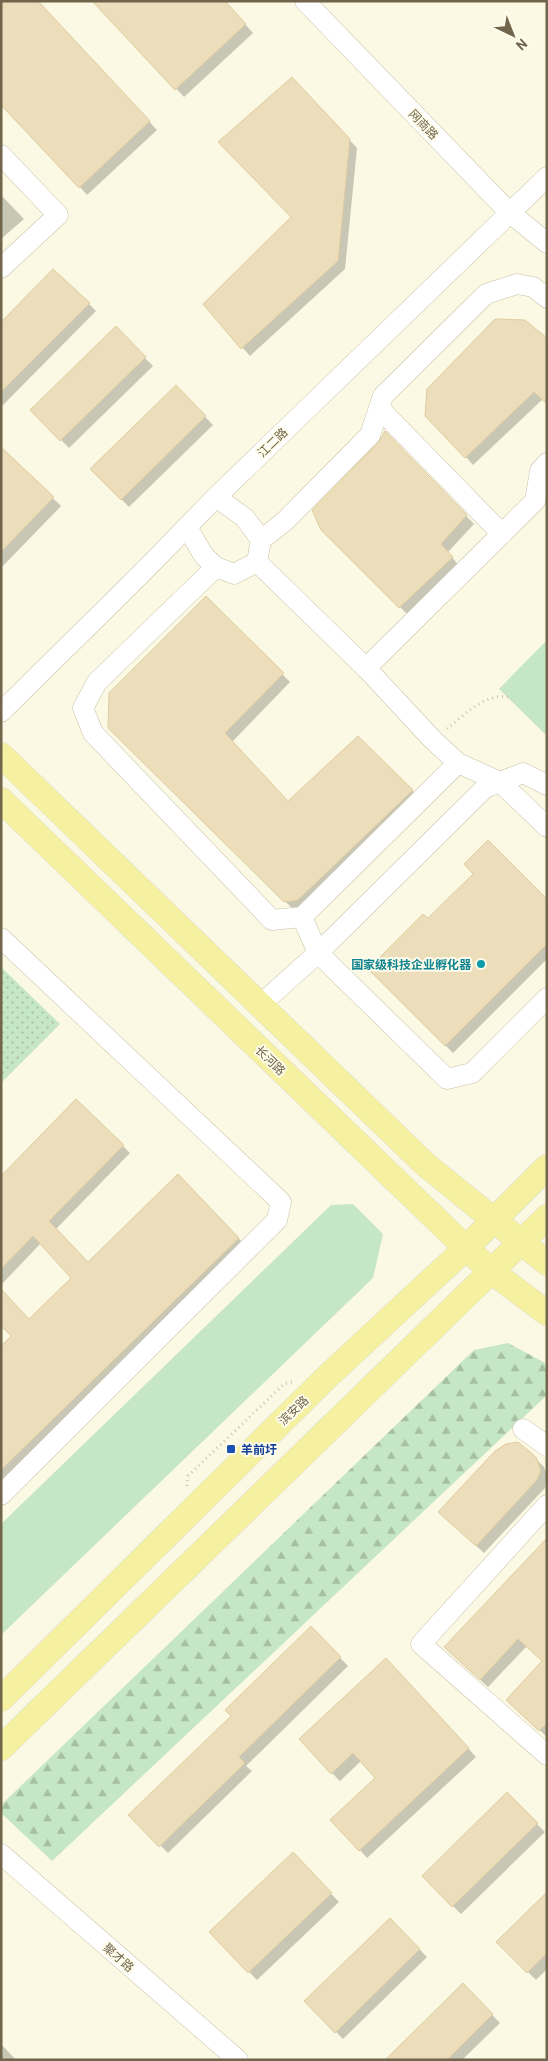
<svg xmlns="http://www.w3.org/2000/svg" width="548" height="2061" font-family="Barlow,'Noto Sans SC',sans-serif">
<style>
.grass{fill:url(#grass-dots)}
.forest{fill:url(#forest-firs)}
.park{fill:#c6e7c3}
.shadow{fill:#0003}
.building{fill:#ecdebb;stroke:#e0cc9f}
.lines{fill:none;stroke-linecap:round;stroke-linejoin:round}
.minor-casing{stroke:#c8c1a9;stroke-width:21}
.major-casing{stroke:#e0ddd7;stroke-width:26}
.path{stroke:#d3c4a1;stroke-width:3;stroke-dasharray:1 4;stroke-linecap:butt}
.minor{stroke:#fff;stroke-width:20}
.major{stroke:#f5f1a0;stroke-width:25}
.culture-dot{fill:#0f9aa8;stroke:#fefcea;stroke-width:2}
.transit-dot{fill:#1a4fb4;stroke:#fefcea;stroke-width:2}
.labels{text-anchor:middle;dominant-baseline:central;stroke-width:4;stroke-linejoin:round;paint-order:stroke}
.street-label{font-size:12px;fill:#71654b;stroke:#fefcea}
.culture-label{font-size:12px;font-weight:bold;fill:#0d838f;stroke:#fefcea;text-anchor:end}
.transit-label{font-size:12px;font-weight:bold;fill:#164399;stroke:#fefcea;text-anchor:start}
</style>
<defs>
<pattern id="grass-dots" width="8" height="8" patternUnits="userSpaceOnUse" patternTransform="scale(1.25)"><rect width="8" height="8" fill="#c6e7c3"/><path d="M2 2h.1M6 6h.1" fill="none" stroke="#a5bfa0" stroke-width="1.8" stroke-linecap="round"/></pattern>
<pattern id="forest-firs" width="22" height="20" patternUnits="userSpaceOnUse" patternTransform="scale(1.25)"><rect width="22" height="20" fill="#c6e7c3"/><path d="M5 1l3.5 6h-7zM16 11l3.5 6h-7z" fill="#a5bfa0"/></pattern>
</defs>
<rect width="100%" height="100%" fill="#fbf9e4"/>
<!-- grass -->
<polygon class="grass" points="1,967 60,1024 1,1083"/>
<!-- forest -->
<polygon class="forest" points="508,1343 547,1364 547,1395 545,1397 52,1861 1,1813 1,1805 474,1350"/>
<!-- park -->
<g class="park">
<polygon points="547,640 547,736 499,689"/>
<polygon points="353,1204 383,1234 373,1278 1,1635 1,1524 331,1205"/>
</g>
<!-- shadow -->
<g class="shadow">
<polygon points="37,1 157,130 87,195 80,187"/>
<polygon points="94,1 224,1 253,33 184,97"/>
<polygon points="300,86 357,148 345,269 250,356 204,305 293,217"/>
<polygon points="1,195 24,219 1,239"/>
<polygon points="89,304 96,311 1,407 1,324"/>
<polygon points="495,320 543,399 473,465 466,457"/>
<polygon points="115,328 153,366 69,448 32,410"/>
<polygon points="176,387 213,425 129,507 92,469"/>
<polygon points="385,433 474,524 448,552 459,566 408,615 322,529"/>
<polygon points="3,450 61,506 1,568 1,452"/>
<polygon points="206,598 290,682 232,742 288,802 358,738 420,798 306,908 293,909 109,727"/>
<polygon points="547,900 547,959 453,1053 370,969 428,920"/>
<polygon points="76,1100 130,1153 56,1229 88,1263 178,1176 246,1246 1,1486 1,1348 73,1278 41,1243 1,1285 1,1177"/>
<polygon points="535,1458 544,1467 547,1475 545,1488 484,1553 448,1520"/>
<polygon points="547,1539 547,1737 516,1708 544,1662 527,1646 488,1687 453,1655"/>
<polygon points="311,1628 348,1666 246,1766 252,1771 168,1853 130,1815 232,1716"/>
<polygon points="394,1667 476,1757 367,1858 360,1850 377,1778 361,1761 340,1781 332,1773"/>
<polygon points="507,1794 545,1832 461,1914 423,1876"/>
<polygon points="293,1854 339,1902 257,1980 211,1932"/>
<polygon points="547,1894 547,1969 536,1980 498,1942"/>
<polygon points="390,1919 427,1957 343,2039 306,2001"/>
<polygon points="463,1985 500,2023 462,2060 386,2060"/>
<polygon points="1,2044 16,2060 1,2060"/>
</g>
<!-- building -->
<g class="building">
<polygon points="1,1 38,1 150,121 79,188 1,105"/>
<polygon points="92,1 225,1 246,24 175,90"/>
<polygon points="292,77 350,139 338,261 241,349 203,304 291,217 218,142"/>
<polygon points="53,269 90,303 1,392 1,322"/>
<polygon points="495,319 525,320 547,338 547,404 534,392 465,458 425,416 427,389"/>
<polygon points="116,326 146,357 60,441 30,410"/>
<polygon points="176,385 206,416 121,500 90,469"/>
<polygon points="385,431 467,515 441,544 453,557 399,608 321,530 312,510 378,443"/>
<polygon points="1,447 54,497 1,552"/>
<polygon points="206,596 284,673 225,733 288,801 358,736 413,790 298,900 284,902 108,728 109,693"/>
<polygon points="488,840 547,899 547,944 445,1046 368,969 423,914 428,918 473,874 464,864"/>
<polygon points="76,1099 124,1145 49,1221 88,1262 178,1174 239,1238 1,1470 1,1346 11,1336 1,1326 1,1289 29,1319 71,1278 33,1236 1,1269 1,1176"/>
<polygon points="518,1442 536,1457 541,1470 537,1480 476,1546 438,1512 495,1451 506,1444"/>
<polygon points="547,1538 547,1723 539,1731 506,1700 542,1661 518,1639 480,1680 444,1647"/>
<polygon points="311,1626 341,1657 239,1757 245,1763 159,1847 128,1815 231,1716 225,1710"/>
<polygon points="386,1658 469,1748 359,1851 330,1820 375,1778 353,1753 331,1774 299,1739"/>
<polygon points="507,1792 538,1823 452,1907 422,1876"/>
<polygon points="293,1852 332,1893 248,1973 209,1932"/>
<polygon points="547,1892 547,1953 527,1973 496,1942"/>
<polygon points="390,1918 420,1949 335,2033 304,2001"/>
<polygon points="463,1983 493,2014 447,2060 385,2060"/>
</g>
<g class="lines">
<defs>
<g id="minor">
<polyline points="305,1 509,212 547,243"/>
<polyline points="1,155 58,215 1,268"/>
<polyline points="379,408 502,534"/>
<polyline points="187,527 204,556 216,567 234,574 257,562 261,540 245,518 216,497"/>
<polyline points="261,540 285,521 370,435 383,396 486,294 517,284 533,287 547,298"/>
<polyline points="216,567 97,682 83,708 93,733 272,920 302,917 458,763 433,740 366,668 257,562"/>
<polyline points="366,668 535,501 540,471 547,463"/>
<polyline points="1,712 141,574 216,497 547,177"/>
<polyline points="458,763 500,782 547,827"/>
<polyline points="302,917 318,953 447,1079 472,1073 547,998"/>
<polyline points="1,938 281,1202 277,1220 1,1495"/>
<polyline points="260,1005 318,953 485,788 523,773 547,785"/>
<polyline points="523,1429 547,1446"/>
<polyline points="547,1505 421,1644 547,1755"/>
<polyline points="1,1854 238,2060"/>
</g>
<g id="major">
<polyline points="1,755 426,1165 547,1263"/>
<polyline points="1,800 466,1248 491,1271 547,1313"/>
<polyline points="1,1699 329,1375 466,1248 547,1167"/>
<polyline points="1,1748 547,1217"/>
</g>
</defs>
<!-- minor casing -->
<use href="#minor" class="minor-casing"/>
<!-- major casing -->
<use href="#major" class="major-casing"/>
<!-- path -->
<g class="path">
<path d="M447,729C464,715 485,693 508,697"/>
<polyline points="187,1486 188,1476 284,1384 292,1382"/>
</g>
<!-- minor -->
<use href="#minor" class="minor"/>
<!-- major -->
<use href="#major" class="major"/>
</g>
<!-- markers -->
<circle class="culture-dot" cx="481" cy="964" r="5"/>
<rect class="transit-dot" x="226" y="1444" width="10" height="10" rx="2.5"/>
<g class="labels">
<!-- street labels -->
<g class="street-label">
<text transform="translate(424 124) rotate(46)">网商路</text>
<text transform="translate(272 442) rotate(-44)">江二路</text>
<text transform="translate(271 1060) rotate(44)">长河路</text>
<text transform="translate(293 1410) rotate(-44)">滨安路</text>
<text transform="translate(119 1957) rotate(41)">聚才路</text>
</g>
<!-- culture labels -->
<g class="culture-label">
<text x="471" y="964">国家级科技企业孵化器</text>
</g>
<!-- transit labels -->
<g class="transit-label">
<text x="241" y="1449">羊前圩</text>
</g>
</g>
<!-- border -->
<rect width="548" height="2061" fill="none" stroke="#71654b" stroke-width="5"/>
<!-- north arrow -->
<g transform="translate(513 35) rotate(137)" stroke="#fefcea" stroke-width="4" paint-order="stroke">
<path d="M0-4L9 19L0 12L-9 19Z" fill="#71654b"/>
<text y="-8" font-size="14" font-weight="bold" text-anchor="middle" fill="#71654b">N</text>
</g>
</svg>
